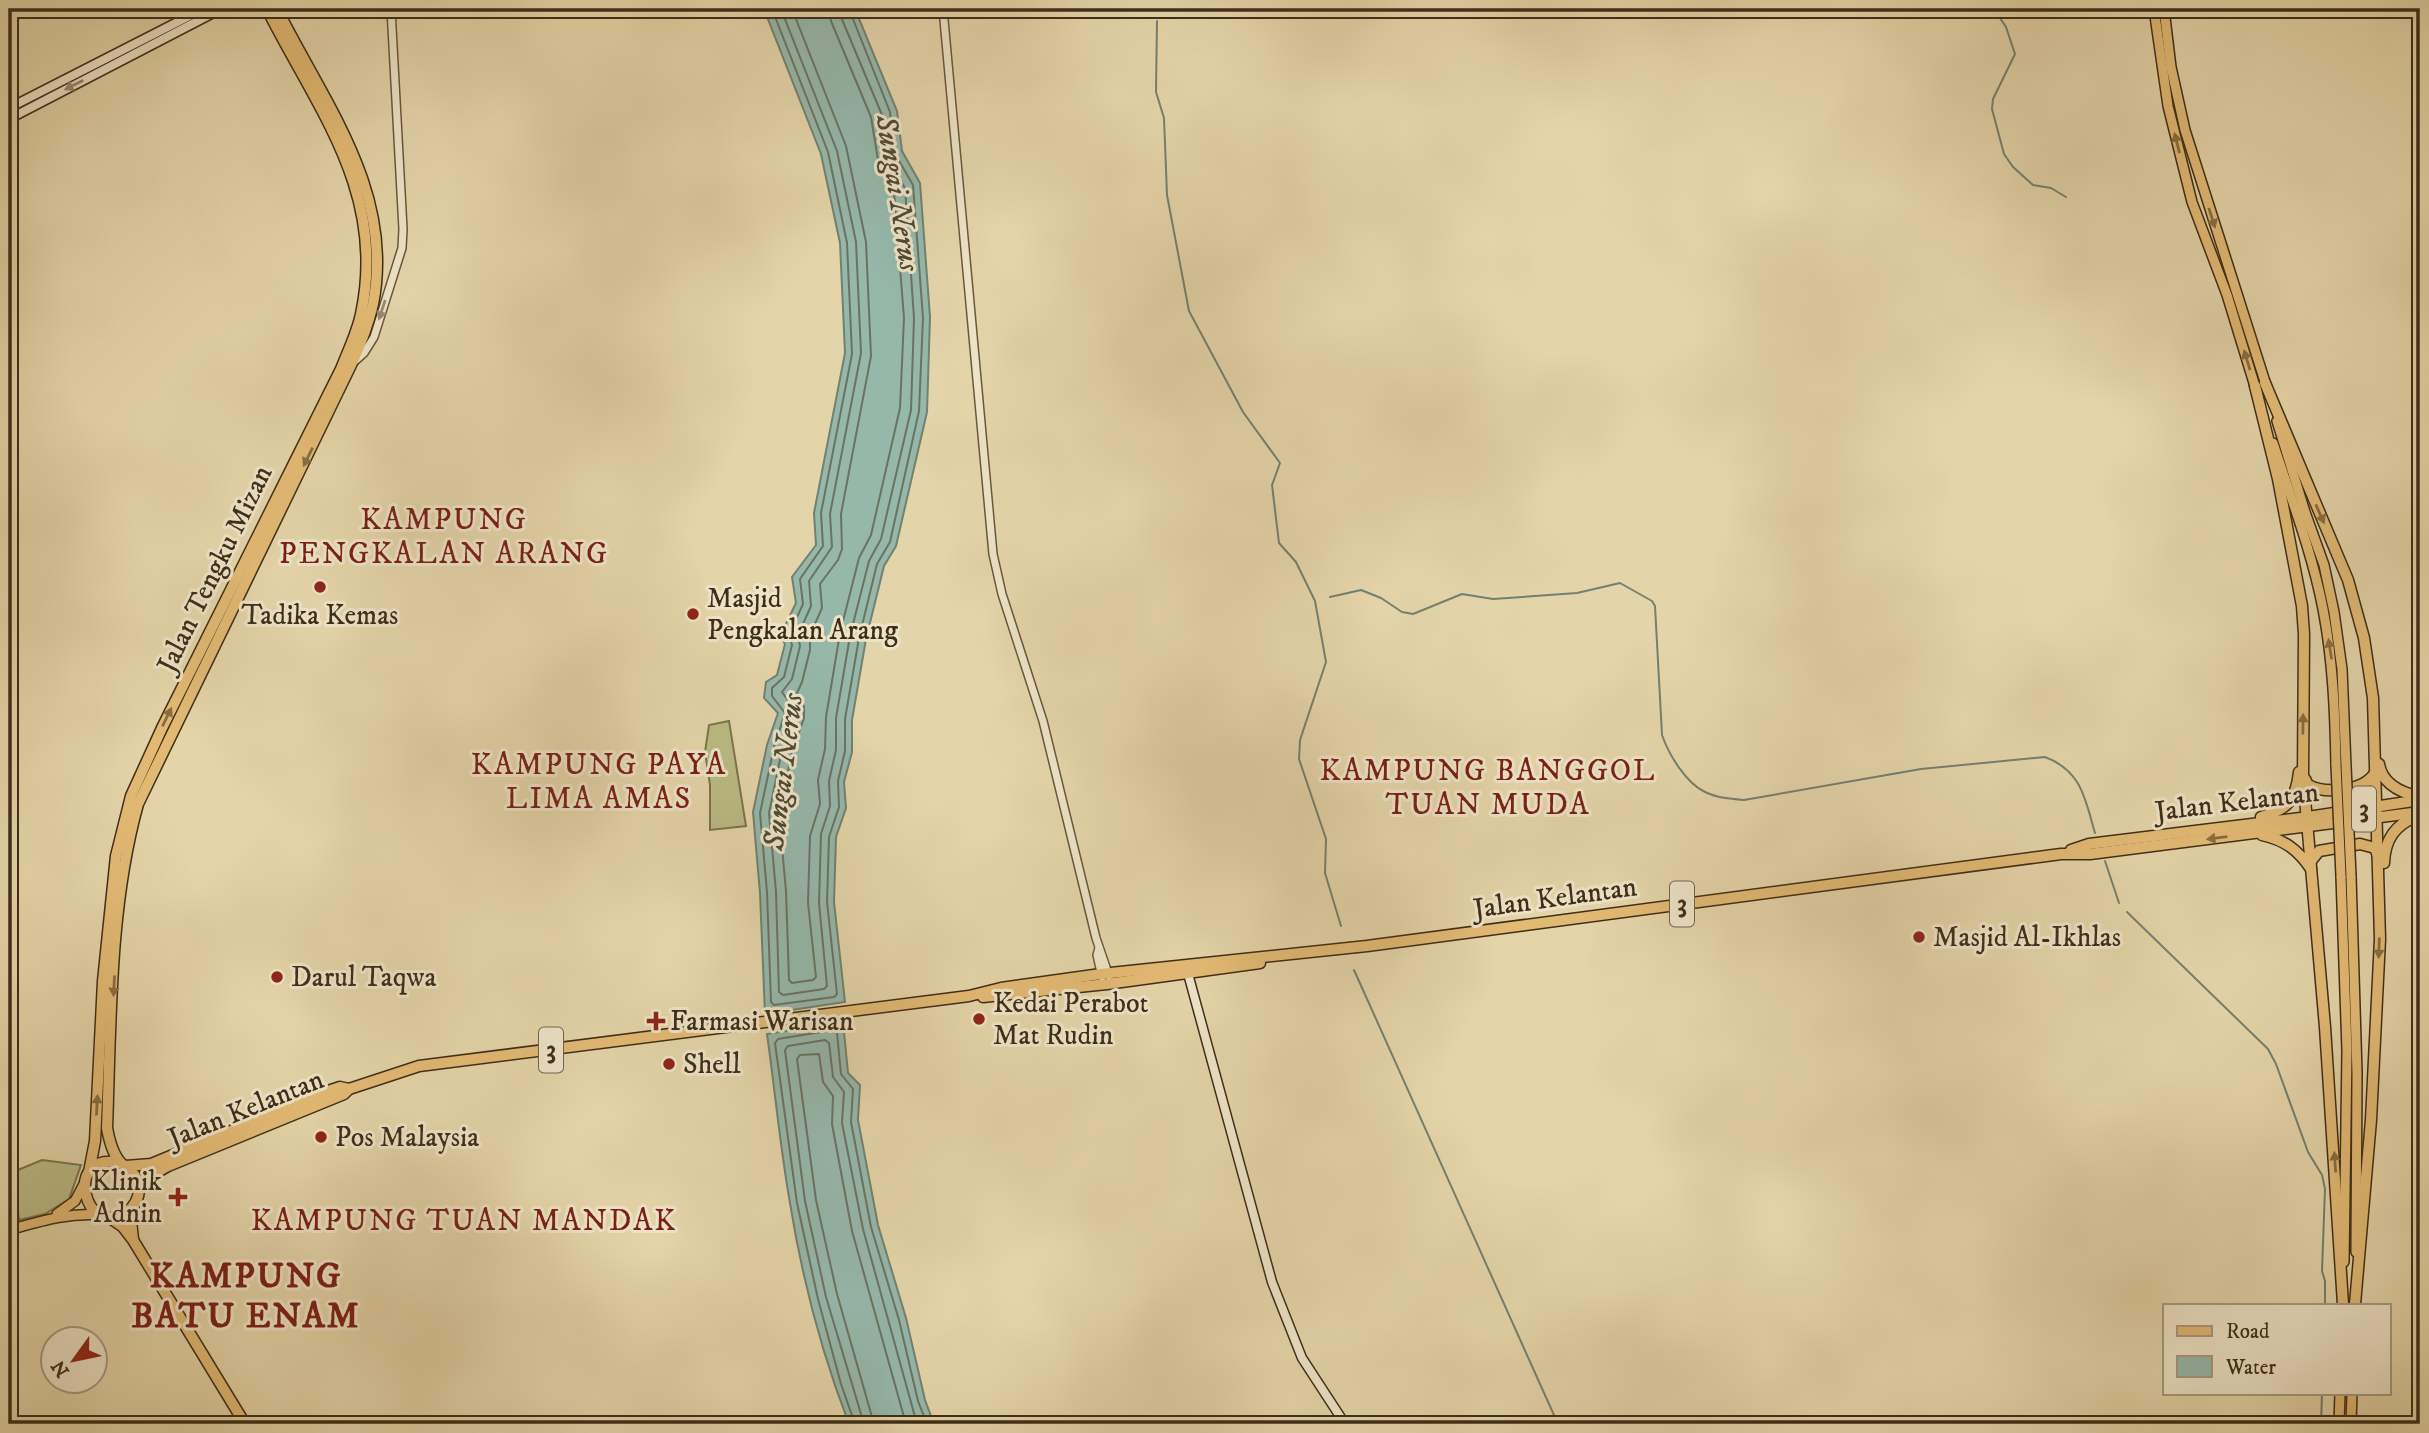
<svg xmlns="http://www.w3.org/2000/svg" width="2429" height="1433" font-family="'IM FELL DW Pica',serif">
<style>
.green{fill:#babb84;stroke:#7c744e;stroke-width:2}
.water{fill:#95b8ab;stroke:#728170;stroke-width:2}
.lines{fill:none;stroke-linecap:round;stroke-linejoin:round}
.shore{stroke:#6a7362;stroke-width:2}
.stream{stroke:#728170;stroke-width:2}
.tertiary-casing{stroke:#68583c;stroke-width:10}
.secondary-casing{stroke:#3e2e18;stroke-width:11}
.primary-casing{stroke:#3e2e18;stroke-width:12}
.trunk-casing{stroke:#3e2e18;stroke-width:13}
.tertiary{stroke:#ede3c7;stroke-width:7}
.secondary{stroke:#ede3c7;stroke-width:8}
.primary{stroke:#e2ba74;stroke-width:9}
.trunk{stroke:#e2ba74;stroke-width:10}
.primary-bridge-casing{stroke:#3e2e18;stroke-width:12;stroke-linecap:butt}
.primary-bridge{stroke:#e2ba74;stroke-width:9}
.oneway{fill:#968870}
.oneway2{fill:#886d41}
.poi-dot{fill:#8f2418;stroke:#ede3c7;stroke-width:2.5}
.labels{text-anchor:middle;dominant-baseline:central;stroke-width:6;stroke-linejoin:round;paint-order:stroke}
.shield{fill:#ede3c7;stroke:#72644c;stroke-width:2}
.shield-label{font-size:26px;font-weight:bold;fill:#3e2e18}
.street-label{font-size:28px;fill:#3e2e18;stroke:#ede3c7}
.poi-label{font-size:28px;fill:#3e2e18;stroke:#ede3c7;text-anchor:start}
.water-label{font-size:30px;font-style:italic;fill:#4f4a35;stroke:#ede3c7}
.neighbourhood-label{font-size:30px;letter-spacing:2px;fill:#7a1f14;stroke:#ede3c7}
.district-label{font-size:35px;font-weight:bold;letter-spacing:2px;fill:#7a1f14;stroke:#ede3c7}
</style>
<rect width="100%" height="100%" fill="#e4d4a9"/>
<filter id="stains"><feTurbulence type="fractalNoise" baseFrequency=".00286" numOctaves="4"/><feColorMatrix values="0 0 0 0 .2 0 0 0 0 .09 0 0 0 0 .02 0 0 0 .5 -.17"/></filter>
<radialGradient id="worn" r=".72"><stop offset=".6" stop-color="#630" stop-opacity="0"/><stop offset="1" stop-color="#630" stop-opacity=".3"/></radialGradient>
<!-- green -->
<g class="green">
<polygon points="729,721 746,826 710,830 710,785 705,752 709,725"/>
<polygon points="42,1160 81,1165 69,1199 45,1214 19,1220 13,1172"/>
</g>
<!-- water -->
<g class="water">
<polygon points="764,9 855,9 897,111 902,151 920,183 930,317 927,412 896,546 884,566 866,639 852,720 852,752 844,782 846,808 836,837 834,902 845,1002 765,1014 760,893 753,812 767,745 778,713 764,698 766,682 777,675 785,644 780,636 796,603 792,577 816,545 814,513 845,353 840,243 821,154"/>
<path d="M843,1022L848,1073L860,1085L858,1120L878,1225L906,1318L925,1400L934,1424H849C822,1354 802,1278 790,1203C780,1147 775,1090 767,1034Z"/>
</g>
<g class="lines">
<!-- shore -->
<g class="shore">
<polyline points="772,9 828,152 847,243 852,354 821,513 823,546 800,579 803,604 789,635 792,645 784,677 772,688 772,696 785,713 774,747 760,813 767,892 771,1002 774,1005 834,997 837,994 827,902 829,837 839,807 838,781 845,751 845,719 859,638 877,564 890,542 919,411 923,318 913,185 895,154 890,112 849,9"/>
<polyline points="781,9 837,151 856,242 861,353 830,514 832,547 809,581 811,606 798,635 800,646 792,679 782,692 791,705 794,713 782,750 769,813 776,892 779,992 783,995 824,989 827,986 819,903 821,834 830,806 829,781 836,750 836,718 850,636 869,561 881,539 911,410 914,318 905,188 887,157 882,115 841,17 840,9"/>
<polyline points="792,9 846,146 866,242 871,356 841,514 842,549 838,560 820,584 822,608 810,635 810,650 802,682 797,693 804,707 804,718 792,752 779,814 786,891 789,980 792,983 813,980 816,977 808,903 810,836 820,804 818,780 825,749 826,717 840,633 859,558 871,535 900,408 904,318 894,191 878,160 871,117 831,21 829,9"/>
<polyline points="855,1424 841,1384 818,1299 797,1203 775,1043 778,1039 833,1030 837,1033 841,1074 853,1089 851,1122 871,1227 899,1320 918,1401 927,1424"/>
<polyline points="864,1424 826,1297 805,1201 785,1050 788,1046 825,1040 829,1043 833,1077 844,1092 842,1123 863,1229 917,1424"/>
<polyline points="874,1424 837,1294 816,1200 797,1059 800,1055 819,1054 823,1082 833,1096 832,1124 852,1231 906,1424"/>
</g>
<!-- stream -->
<g class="stream">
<polyline points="1994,9 2006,27 2015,54 1993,99 1992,109 2004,154 2013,167 2033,185 2051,188 2066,197"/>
<polyline points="1157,21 1156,92 1164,118 1167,195 1189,311 1243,412 1280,463 1272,485 1279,543 1296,562 1315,601 1326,662 1300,740 1299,759 1326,839 1325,873 1341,926"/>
<path d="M1330,597L1361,590L1381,598L1402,612L1413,614L1462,594L1493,599L1577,593L1620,583L1652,601L1655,606L1662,735C1669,755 1686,783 1705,792C1717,798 1731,799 1744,800L1921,769L2045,757C2082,771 2085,799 2095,833"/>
<polyline points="2105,861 2119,903"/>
<polyline points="2127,912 2268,1049 2276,1064 2308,1152 2322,1175 2325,1189 2322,1271 2325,1281 2325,1305"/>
<polyline points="1354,970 1558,1424"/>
<polyline points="2321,1424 2322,1393"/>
</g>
<defs>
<g id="tertiary">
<polyline points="943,9 993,554 1002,594 1043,721 1096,938 1109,976"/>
<polyline points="354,362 364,353 374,337 402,248 403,229 391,9"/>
<polyline points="1099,948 1097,955 1102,977"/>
</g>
<g id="secondary">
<polyline points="9,108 203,9"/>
<polyline points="9,119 221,9"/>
<polyline points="1187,970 1272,1282 1302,1358 1345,1424"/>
</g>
<g id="primary">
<polyline points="2154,9 2168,106 2192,202 2227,295 2257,393"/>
<polyline points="2164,9 2171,67 2185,130 2267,388"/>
<polyline points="2277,421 2305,512 2324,565 2334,612 2342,669 2346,766"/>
<path d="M2273,443C2291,498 2312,552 2323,609C2333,661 2335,713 2336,765"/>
<polyline points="2341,876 2347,1051 2344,1262"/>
<polyline points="2351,876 2357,1073 2356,1252"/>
<polyline points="57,1214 75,1201 85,1182"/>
<path d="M9,1230C41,1221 69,1212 103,1215"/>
<polyline points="2339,1424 2340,1393"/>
<polyline points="2351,1424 2352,1393"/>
</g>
<g id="trunk">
<polyline points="2265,383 2348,580 2364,638 2373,698 2380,939 2371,1120 2355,1304"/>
<polyline points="2255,386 2278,479 2302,606 2304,634 2303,776 2325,1027 2343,1304"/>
<path d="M2379,764C2382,784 2402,793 2420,797"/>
<path d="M2305,779L2308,785C2325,794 2363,792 2375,773"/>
<path d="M2261,817C2289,809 2296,799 2299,772"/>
<path d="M2262,835C2285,840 2298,850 2311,869"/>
<polyline points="2071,850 2089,844 2308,817 2420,800"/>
<polyline points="2311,861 2319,851 2360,844 2375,848 2378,856"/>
<path d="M2384,863C2385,839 2395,825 2417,816"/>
<polyline points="983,997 1107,984 1260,963"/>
<path d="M121,1163C61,1150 85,1242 127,1212C135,1206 139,1198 139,1188C139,1175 130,1171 121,1163C113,1155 109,1139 107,1128C111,1021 109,908 138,804L351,365C360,346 368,326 373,304C395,192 324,103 277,9"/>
<polyline points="126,1166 151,1164 328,1091 340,1087 349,1089"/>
<path d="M89,1172L95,1141L103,981L116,856L131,796L162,728L341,369C348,351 357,333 361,314C387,193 318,110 267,9"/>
<polyline points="139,1190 147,1178 168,1166 344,1094 349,1089 419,1066 969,996 1001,988 1101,974 1367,946 2061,854 2090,854 2420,812"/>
<polyline points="110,1218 123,1227 133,1240 245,1424"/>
<polyline points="133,1239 131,1221 134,1205"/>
</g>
</defs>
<!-- tertiary casing -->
<use href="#tertiary" class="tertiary-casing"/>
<!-- secondary casing -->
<use href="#secondary" class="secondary-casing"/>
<!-- primary casing -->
<use href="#primary" class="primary-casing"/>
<!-- trunk casing -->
<use href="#trunk" class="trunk-casing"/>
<!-- tertiary -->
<use href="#tertiary" class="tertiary"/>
<!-- secondary -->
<use href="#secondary" class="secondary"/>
<!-- primary -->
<use href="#primary" class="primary"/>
<!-- trunk -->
<use href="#trunk" class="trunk"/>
<defs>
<g id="primary-bridge">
<polyline points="2336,765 2341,876"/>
<polyline points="2346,766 2351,876"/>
</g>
</defs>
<!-- primary-bridge casing -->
<use href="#primary-bridge" class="primary-bridge-casing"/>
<!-- primary-bridge -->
<use href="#primary-bridge" class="primary-bridge"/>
</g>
<!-- one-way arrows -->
<defs><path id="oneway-solid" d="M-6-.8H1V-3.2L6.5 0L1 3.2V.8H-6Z" transform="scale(1.75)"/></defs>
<g class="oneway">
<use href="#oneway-solid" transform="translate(74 85) rotate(153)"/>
<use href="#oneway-solid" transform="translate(382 310) rotate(108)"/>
</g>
<g class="oneway2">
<use href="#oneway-solid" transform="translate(2177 143) rotate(-104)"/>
<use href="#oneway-solid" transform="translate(2212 218) rotate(72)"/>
<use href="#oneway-solid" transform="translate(2247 360) rotate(-107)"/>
<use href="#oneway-solid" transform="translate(308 457) rotate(116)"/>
<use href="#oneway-solid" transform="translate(2320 514) rotate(66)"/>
<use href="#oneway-solid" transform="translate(2330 649) rotate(-99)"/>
<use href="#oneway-solid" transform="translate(167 717) rotate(-64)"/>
<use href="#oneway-solid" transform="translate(2303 724) rotate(-89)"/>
<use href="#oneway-solid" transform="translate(2217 838) rotate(173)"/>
<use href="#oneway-solid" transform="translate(2379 948) rotate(92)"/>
<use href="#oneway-solid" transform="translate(114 986) rotate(93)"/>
<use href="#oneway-solid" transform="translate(97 1105) rotate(-87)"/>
<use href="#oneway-solid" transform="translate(2335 1162) rotate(-94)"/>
</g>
<!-- markers -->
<g class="poi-dot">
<circle cx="320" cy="587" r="7"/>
<circle cx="693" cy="614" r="7"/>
<circle cx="1919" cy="937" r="7"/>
<circle cx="277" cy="977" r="7"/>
<circle cx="979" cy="1019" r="7"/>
<path d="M652.5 1010.5h7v7h7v7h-7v7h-7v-7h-7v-7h7z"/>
<circle cx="669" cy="1064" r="7"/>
<circle cx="321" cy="1137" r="7"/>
<path d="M174.5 1186.5h7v7h7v7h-7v7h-7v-7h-7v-7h7z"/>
</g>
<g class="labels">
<!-- shield labels -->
<g class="shield">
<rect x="2352" y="786.5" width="24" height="45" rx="5"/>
<rect x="1670" y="881.5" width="24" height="45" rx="5"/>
<rect x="539" y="1027.5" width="24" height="45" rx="5"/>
</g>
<g class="shield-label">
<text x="2364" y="809">3</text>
<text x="1682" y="904">3</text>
<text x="551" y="1050">3</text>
</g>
<!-- street labels -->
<g class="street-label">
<text transform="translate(215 569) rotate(-64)">Jalan Tengku Mizan</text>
<text transform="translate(2237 802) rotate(-7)">Jalan Kelantan</text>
<text transform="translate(1555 898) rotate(-8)">Jalan Kelantan</text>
<text transform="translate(246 1109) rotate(-22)">Jalan Kelantan</text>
</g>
<!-- poi labels -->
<g class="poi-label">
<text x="707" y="598">Masjid<tspan x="707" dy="32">Pengkalan Arang</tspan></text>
<text x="320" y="615" text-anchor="middle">Tadika Kemas</text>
<text x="1933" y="937">Masjid Al-Ikhlas</text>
<text x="291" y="977">Darul Taqwa</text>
<text x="993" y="1003">Kedai Perabot<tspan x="993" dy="32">Mat Rudin</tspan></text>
<text x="670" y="1021">Farmasi Warisan</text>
<text x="683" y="1064">Shell</text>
<text x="335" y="1137">Pos Malaysia</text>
<text x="162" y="1181" text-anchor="end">Klinik<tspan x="162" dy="32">Adnin</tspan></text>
</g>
<!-- water labels -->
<g class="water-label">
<text transform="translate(897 193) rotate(81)">Sungai Nerus</text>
<text transform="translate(784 772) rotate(-83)">Sungai Nerus</text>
</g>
<!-- neighbourhood labels -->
<g class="neighbourhood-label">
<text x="444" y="520">KAMPUNG<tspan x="444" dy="34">PENGKALAN ARANG</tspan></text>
<text x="599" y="765">KAMPUNG PAYA<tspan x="599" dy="34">LIMA AMAS</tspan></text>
<text x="1488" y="771">KAMPUNG BANGGOL<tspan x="1488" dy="34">TUAN MUDA</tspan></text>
<text x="464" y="1221">KAMPUNG TUAN MANDAK</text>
</g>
<!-- district labels -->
<g class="district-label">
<text x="246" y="1277">KAMPUNG<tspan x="246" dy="40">BATU ENAM</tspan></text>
</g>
</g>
<!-- margin -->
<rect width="2429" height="1433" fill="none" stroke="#e4d4a9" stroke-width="35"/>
<rect x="10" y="10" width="2408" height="1412" fill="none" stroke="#3e2e18" stroke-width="3.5"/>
<rect x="18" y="18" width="2394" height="1398" fill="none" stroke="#3e2e18" stroke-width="2"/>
<!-- legend -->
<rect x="2163" y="1304" width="228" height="91" fill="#ede3c7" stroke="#a79b81" stroke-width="2"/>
<rect x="2177" y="1326" width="35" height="10" fill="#e2ba74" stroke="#a79b81" stroke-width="2"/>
<text x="2226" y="1338" font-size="21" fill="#3e2e18">Road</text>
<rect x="2177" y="1356" width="35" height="21" fill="#95b8ab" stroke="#a79b81" stroke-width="2"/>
<text x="2226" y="1374" font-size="21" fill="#3e2e18">Water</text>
<!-- north arrow -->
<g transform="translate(74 1360) rotate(237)"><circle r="33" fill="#ede3c7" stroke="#a79b81" stroke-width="2"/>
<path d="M0-5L12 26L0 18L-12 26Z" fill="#8f2418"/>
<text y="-10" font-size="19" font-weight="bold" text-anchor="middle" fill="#3e2e18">N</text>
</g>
<rect width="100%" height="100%" filter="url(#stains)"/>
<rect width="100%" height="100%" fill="url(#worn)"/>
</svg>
